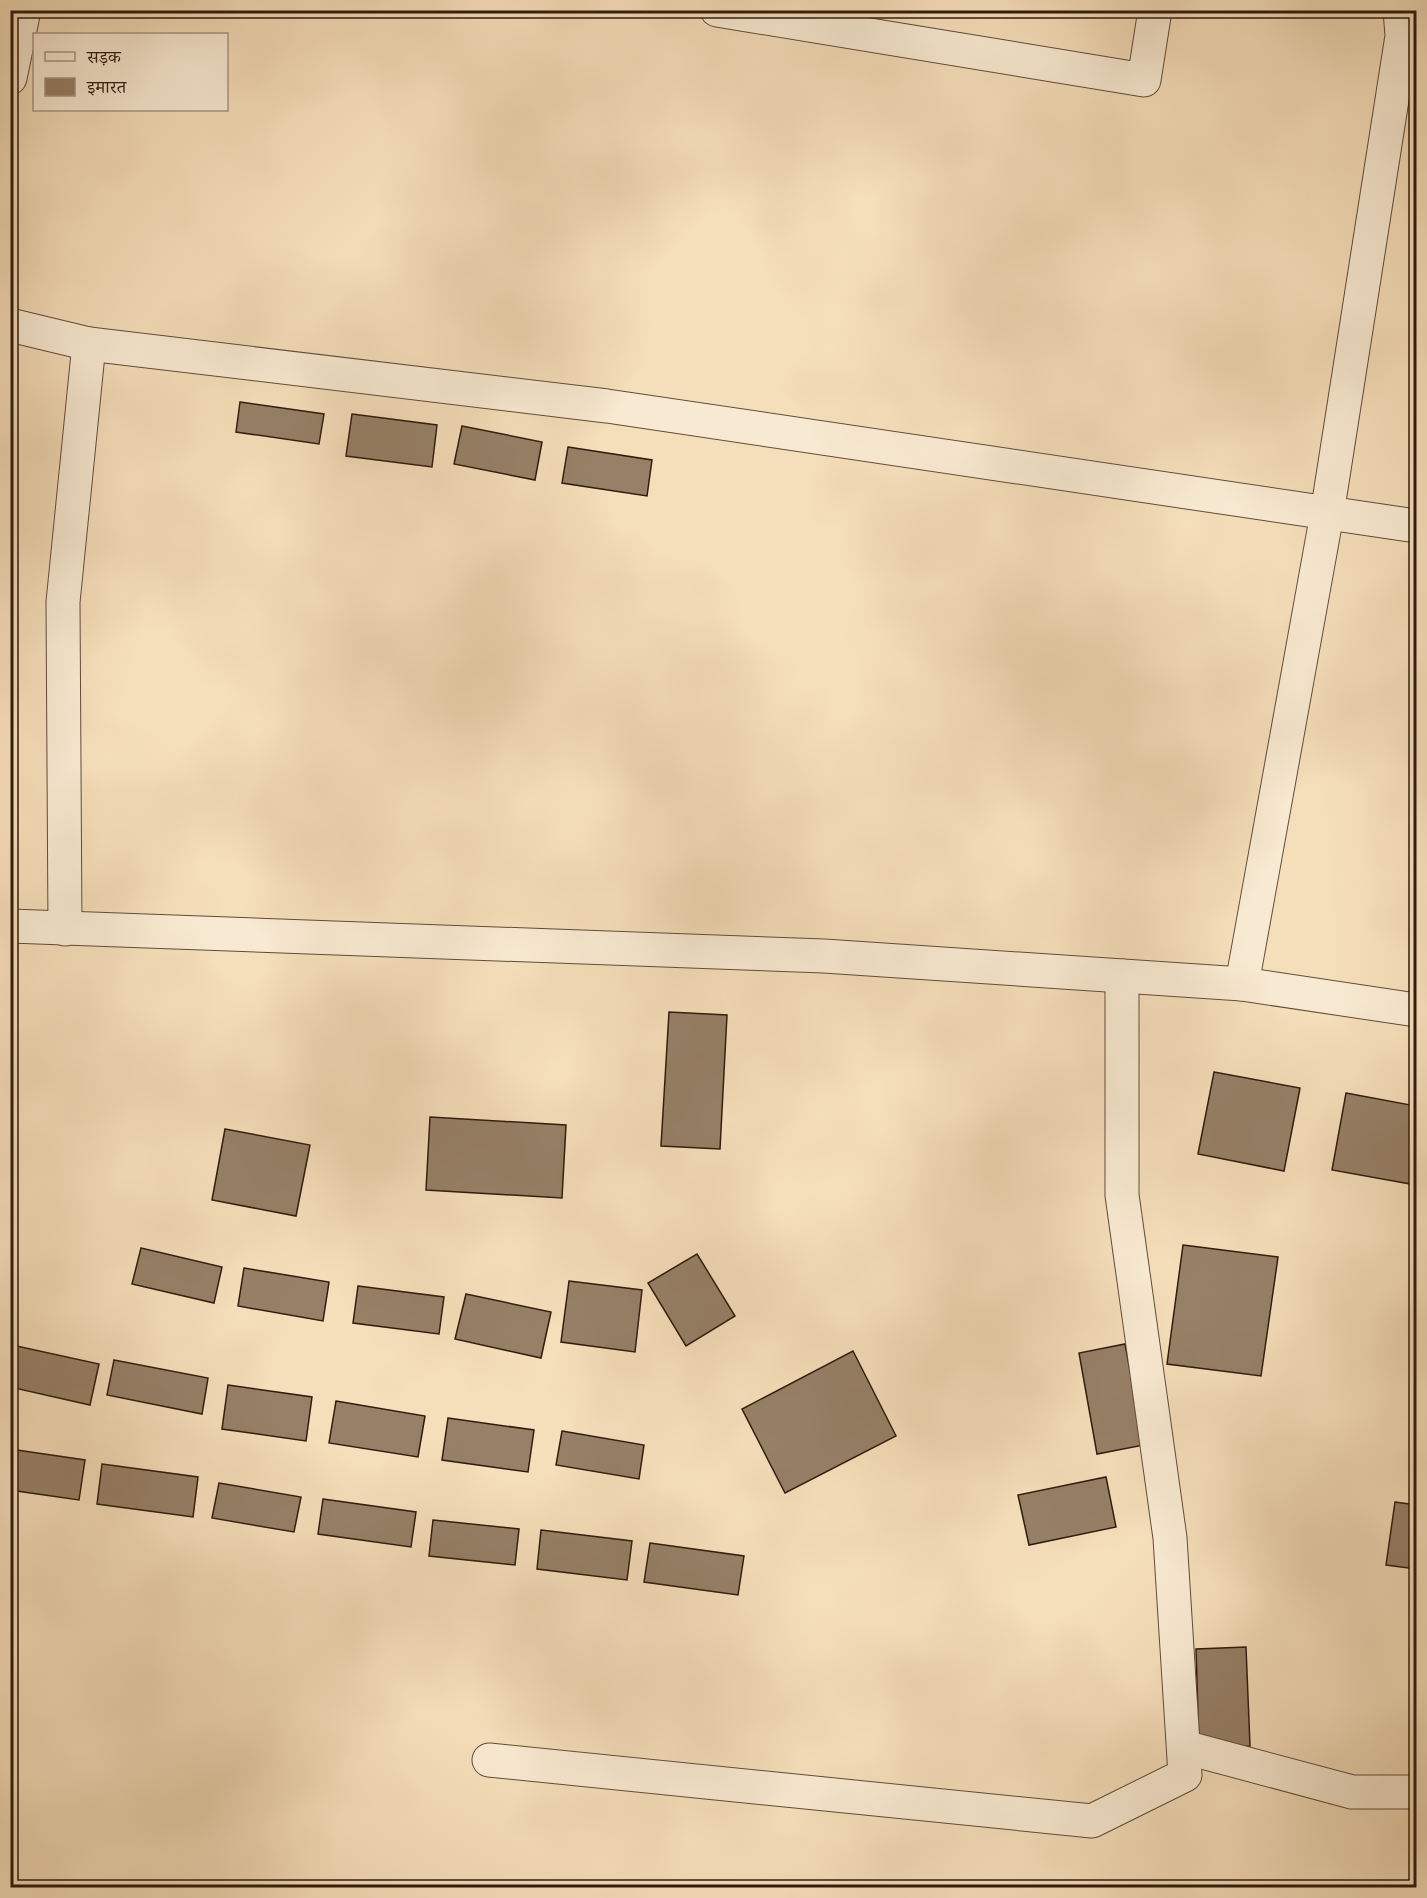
<svg xmlns="http://www.w3.org/2000/svg" width="1427" height="1898" font-family="'Old Standard TT','Noto Serif Devanagari',serif">
<style>
.building{fill:#968067;stroke:#301b0e;stroke-width:1.5}
.lines{fill:none;stroke-linecap:round;stroke-linejoin:round}
.minor-casing{stroke:#614c39;stroke-width:35}
.minor{stroke:#f8ead2;stroke-width:33}
</style>
<rect width="100%" height="100%" fill="#f5deba"/>
<filter id="stains"><feTurbulence type="fractalNoise" baseFrequency=".00333" numOctaves="4"/><feColorMatrix values="0 0 0 0 .2 0 0 0 0 .09 0 0 0 0 .02 0 0 0 .5 -.17"/></filter>
<radialGradient id="worn" r=".72"><stop offset=".6" stop-color="#630" stop-opacity="0"/><stop offset="1" stop-color="#630" stop-opacity=".3"/></radialGradient>
<!-- building -->
<g class="building">
<polygon points="240,402 324,414 319,444 236,432"/>
<polygon points="352,414 437,425 432,467 346,456"/>
<polygon points="462,426 542,442 535,480 454,464"/>
<polygon points="568,447 652,460 647,496 562,483"/>
<polygon points="669,1012 727,1015 720,1149 661,1146"/>
<polygon points="1214,1072 1300,1088 1284,1171 1198,1154"/>
<polygon points="1346,1093 1416,1106 1416,1185 1332,1170"/>
<polygon points="430,1117 566,1125 562,1198 426,1190"/>
<polygon points="225,1129 310,1145 296,1216 212,1200"/>
<polygon points="1183,1245 1278,1257 1261,1376 1167,1364"/>
<polygon points="141,1248 222,1267 214,1303 132,1284"/>
<polygon points="697,1254 735,1316 686,1346 648,1283"/>
<polygon points="1416,1261 1416,1293 1411,1292"/>
<polygon points="244,1268 329,1282 323,1321 238,1306"/>
<polygon points="569,1281 642,1290 635,1352 561,1342"/>
<polygon points="358,1286 444,1297 439,1334 353,1323"/>
<polygon points="466,1294 551,1312 541,1358 455,1339"/>
<polygon points="1125,1344 1144,1445 1097,1454 1079,1353"/>
<polygon points="12,1345 99,1364 90,1405 10,1387"/>
<polygon points="853,1351 896,1436 785,1493 742,1409"/>
<polygon points="114,1360 208,1378 202,1414 107,1395"/>
<polygon points="228,1385 312,1397 306,1441 222,1429"/>
<polygon points="336,1401 425,1416 418,1457 329,1443"/>
<polygon points="448,1418 534,1430 528,1472 442,1460"/>
<polygon points="562,1431 644,1445 639,1479 556,1465"/>
<polygon points="10,1449 85,1460 79,1500 10,1490"/>
<polygon points="102,1464 198,1477 193,1517 97,1504"/>
<polygon points="1106,1477 1116,1527 1029,1545 1018,1495"/>
<polygon points="219,1483 301,1497 294,1532 212,1518"/>
<polygon points="323,1499 416,1512 411,1547 318,1534"/>
<polygon points="1395,1502 1416,1505 1416,1569 1386,1565"/>
<polygon points="433,1520 519,1529 515,1565 429,1556"/>
<polygon points="541,1530 632,1541 627,1580 537,1569"/>
<polygon points="650,1543 744,1556 738,1595 644,1582"/>
<polygon points="1246,1647 1250,1746 1199,1748 1196,1649"/>
</g>
<g class="lines">
<defs>
<g id="minor">
<polyline points="717,10 1144,80 1155,10"/>
<polyline points="10,78 24,10"/>
<polyline points="10,325 89,344 607,406 1416,526"/>
<polyline points="10,926 824,956 1242,984 1416,1010"/>
<polyline points="65,929 63,602 89,344"/>
<polyline points="1242,984 1327,514 1402,36 1400,10"/>
<polyline points="1184,1747 1352,1792 1416,1792"/>
<polyline points="489,1760 1092,1821 1185,1775 1170,1538 1122,1195 1122,976"/>
</g>
</defs>
<!-- minor casing -->
<use href="#minor" class="minor-casing"/>
<!-- minor -->
<use href="#minor" class="minor"/>
</g>
<!-- margin -->
<rect width="1427" height="1898" fill="none" stroke="#f5deba" stroke-width="36"/>
<rect x="12" y="12" width="1403" height="1874" fill="none" stroke="#301b0e" stroke-width="3"/>
<rect x="18" y="18" width="1391" height="1862" fill="none" stroke="#301b0e" stroke-width="1.5"/>
<!-- legend -->
<rect x="33" y="33" width="195" height="78" fill="#f8ead2" stroke="#a89784" stroke-width="1.5"/>
<rect x="45" y="52" width="30" height="9" fill="#f8ead2" stroke="#a89784" stroke-width="1.5"/>
<text x="87" y="63" font-size="18" fill="#301b0e">सड़क</text>
<rect x="45" y="78" width="30" height="18" fill="#968067" stroke="#a89784" stroke-width="1.5"/>
<text x="87" y="93" font-size="18" fill="#301b0e">इमारत</text>
<rect width="100%" height="100%" filter="url(#stains)"/>
<rect width="100%" height="100%" fill="url(#worn)"/>
</svg>
